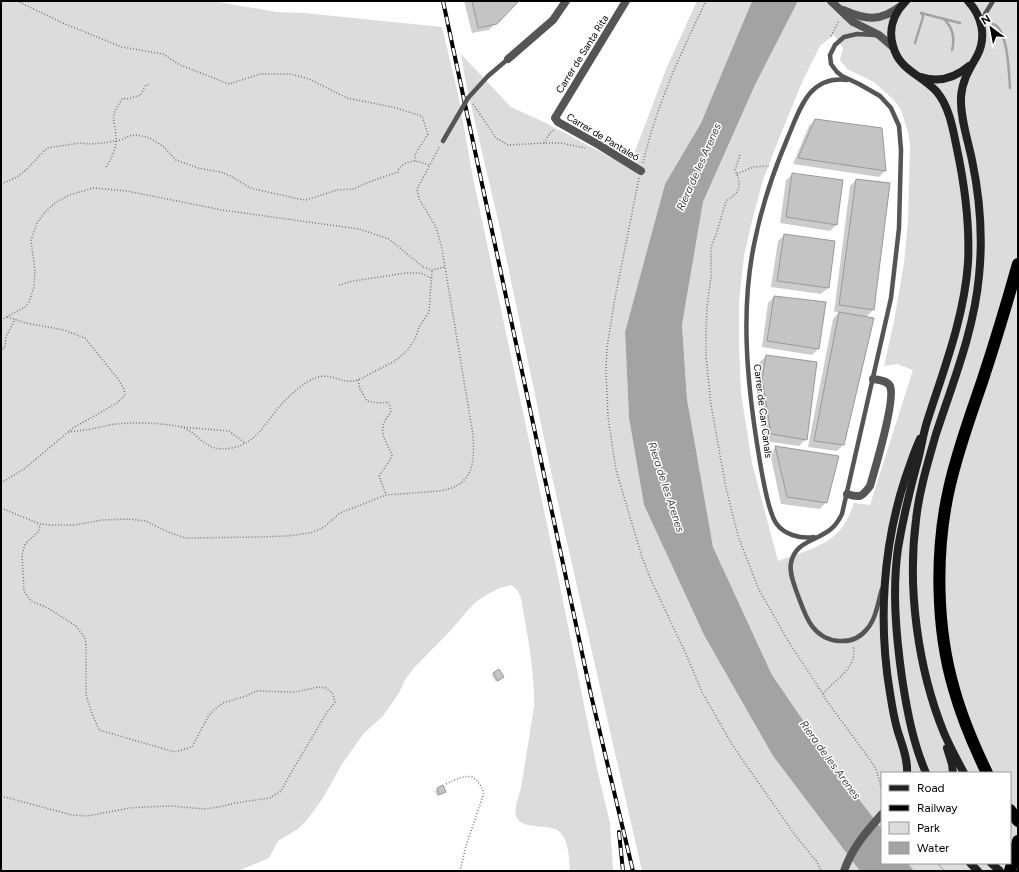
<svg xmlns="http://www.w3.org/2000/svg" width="1019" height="872" font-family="Figtree,sans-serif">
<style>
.green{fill:#dcdcdc;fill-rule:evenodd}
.water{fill:#a3a3a3}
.shadow{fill:#0003}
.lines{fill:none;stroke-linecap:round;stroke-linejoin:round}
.stream{stroke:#a3a3a3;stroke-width:2.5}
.building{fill:#c4c4c4;stroke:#999}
.motorway-casing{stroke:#dbdbdb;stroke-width:14}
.path{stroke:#777;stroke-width:1.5;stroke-dasharray:1 2;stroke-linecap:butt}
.service{stroke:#555;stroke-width:4.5}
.minor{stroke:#555;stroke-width:8}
.tertiary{stroke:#555;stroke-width:8}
.secondary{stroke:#222;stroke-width:8}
.motorway{stroke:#000;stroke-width:12}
.rail-casing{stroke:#000;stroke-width:4}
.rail{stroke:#fff;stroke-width:2.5;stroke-dasharray:8;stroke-linecap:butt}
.motorway-bridge-casing{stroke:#dbdbdb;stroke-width:14;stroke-linecap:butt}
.service-bridge{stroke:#555;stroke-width:4.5}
.motorway-bridge{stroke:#000;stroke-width:12}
.labels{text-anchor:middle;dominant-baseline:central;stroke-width:3;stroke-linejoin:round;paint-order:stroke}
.street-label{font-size:10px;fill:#000;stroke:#fff}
.water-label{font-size:11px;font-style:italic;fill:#444;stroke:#fff}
</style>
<rect width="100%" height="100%" fill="#fff"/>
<!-- green -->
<g class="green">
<path d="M1,1H213L277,12L304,13L442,27L458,94L473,178L558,576L597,769L610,823L613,871H570C569,859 569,841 560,832C556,828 551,828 545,827C512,825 511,818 521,788L534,707C535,670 527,634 521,598L518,591L512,585L500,588L488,594L477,601L467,611L451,630L413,669L405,680L399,693L383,716L364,733L342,764L323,798L307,820L298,829L278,841L269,858L238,871H1Z"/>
<polygon points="697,1 752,1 701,123 665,184 625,332 629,418 644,505 704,635 773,756 860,871 642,871 553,481 501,233 466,84 461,54 511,107 546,123 629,167 667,67"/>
<path d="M798,1H1018V871H914L908,863H1010V773H882V829L841,776L772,675L713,547L687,399L682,325L703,202L755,85ZM834,35L843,48L840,60L847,69L874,82L894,100L901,110L908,132L910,145L908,221L904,263L894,321L884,366L897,364L913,370L870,505L854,503C851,510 849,517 845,523C832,546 801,552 778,561L752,463L741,393L739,345V301L744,256L752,221L762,183L778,141L803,80L820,46Z"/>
</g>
<!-- water -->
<polygon class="water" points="752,1 798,1 755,85 703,202 682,325 687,399 713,547 772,675 841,776 882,829 882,863 908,863 914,871 860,871 773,756 704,635 644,505 629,418 625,332 665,184 701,123"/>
<!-- shadow -->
<g class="shadow">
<polygon points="464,1 518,1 489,30 472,33"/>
<polygon points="815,120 885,171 879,177 793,164 809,126"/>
<polygon points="793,174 836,225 830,231 780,223 786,180"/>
<polygon points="856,180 889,184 873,310 865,318 843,445 837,451 808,447 833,319 839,312 834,312 850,186"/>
<polygon points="784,235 834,242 828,288 821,294 771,287 778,241"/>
<polygon points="774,297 818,349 812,355 762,347 768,303"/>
<polygon points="766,356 806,439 799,446 765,441 756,386 760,362"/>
<polygon points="776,447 826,502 820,509 781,504 770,453"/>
<polygon points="494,673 501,679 496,682 492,675"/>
<polygon points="443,786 445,792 437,796 435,791"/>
</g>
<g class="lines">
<!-- stream -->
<g class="stream">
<polyline points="921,13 960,23"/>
<path d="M944,19C953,28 955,39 952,50"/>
<path d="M993,24C1008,28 1009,74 1010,88"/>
<polyline points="915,43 923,17 922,13"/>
</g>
</g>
<!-- building -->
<g class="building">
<polygon points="472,1 519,1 497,24 478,28"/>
<polygon points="815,119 882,128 886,171 798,158"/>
<polygon points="792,173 843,180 837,225 786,217"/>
<polygon points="856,179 890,183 874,310 839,305"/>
<polygon points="784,234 835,241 829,288 777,281"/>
<polygon points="774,296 826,302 819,349 767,341"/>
<polygon points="839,312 874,318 844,445 814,441"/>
<polygon points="766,355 817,362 807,440 771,434 762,379"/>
<polygon points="775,446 839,456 827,503 787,497"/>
<polygon points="499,669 504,677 498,681 493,673"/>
<polygon points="443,785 446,792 439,795 437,788"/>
</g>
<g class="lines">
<defs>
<g id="motorway">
<path d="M987,773C974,746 962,718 954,689C936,628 935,551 949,489C957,452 970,417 982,382C995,343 1007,303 1018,264"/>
<polyline points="1010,810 1018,821"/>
</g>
</defs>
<!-- motorway casing -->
<use href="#motorway" class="motorway-casing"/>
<!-- path -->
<g class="path">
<polyline points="17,1 65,24 122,47 163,54 180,65 229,84 260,74 291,74 309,79 347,98 392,107 422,116 428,134 415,154 415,161"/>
<polyline points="831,36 839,21"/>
<polyline points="473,104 496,138 508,145 544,143 561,143 585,148"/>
<polyline points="544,143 550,133 554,130"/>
<path d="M740,155L735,170C742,185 741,192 726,201L716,235L711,247V277L707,306L706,333V356L711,405L726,488L738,536L759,590L790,644L823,694L826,700L871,761L876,769L882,791"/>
<path d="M643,163C657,104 680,55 706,1"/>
<path d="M106,167C111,159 116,150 116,140C116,118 107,120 123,98L127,99L141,95L145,86L150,84"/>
<polyline points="737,174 753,167 769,166"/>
<polyline points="639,178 614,303 607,348 606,370 608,417 616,470 642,557 651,580 685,652 702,692 733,746 795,835 817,862 821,871"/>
<path d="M1,184L17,177L27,169L47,148L80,143L90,144L103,143L121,140L129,136L137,135L150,138L164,147L176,160L198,168L220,172L231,176L250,188L299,199L306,200L337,190L353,189L369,182L398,172L399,168C408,159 419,160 430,166"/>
<polyline points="339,285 353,281 406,273 421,273 431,278"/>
<polyline points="1,320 25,307 29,302 34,287 35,271 31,240 37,223 45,212 55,203 69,195 94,188 127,191 222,210 359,229 389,239 423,267 432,270 445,267"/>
<polyline points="1,352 5,346 6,337 15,319"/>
<path d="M358,380L360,389L367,401L379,403L388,402L390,406L391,412C376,430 384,437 392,455L390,460L379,476L386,494"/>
<polyline points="181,427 229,431 245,443"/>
<path d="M68,432C78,431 87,430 96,428C103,427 110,424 117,424C136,422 158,423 177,426C200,430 202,454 232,448C256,443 265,424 279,407C287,398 298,387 309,381C331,368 339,386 358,380L395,361L407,351L415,339L419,327L429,312L432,271"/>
<polyline points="1,483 24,469 73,428 117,403 125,395 124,389 118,379 85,338 64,330 26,323 7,317"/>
<path d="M1,508L40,524L52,525H75L102,520L129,519L146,521L168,532L185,538L259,537L287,536L310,533L318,530L324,527L340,513L386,495L439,491C473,486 475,464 473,435L442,249L436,227L419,199L417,189L440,146"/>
<path d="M823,694C834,680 859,667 853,646"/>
<path d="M446,784C465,775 475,770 484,793L466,846L460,871"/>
<polyline points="1,796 72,815 87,816 130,808 145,807 171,806 204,809 219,807 235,803 270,798 281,791 292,771 326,714 335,702 333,694 326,688 318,687 295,692 256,691 246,696 223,703 215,709 209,715 192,747 175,752 99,730 91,711 86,694 86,645 85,638 76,626 48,608 31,601 24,591 22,555 25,544 39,531 40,524"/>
<polyline points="937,863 945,871"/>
</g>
<!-- service -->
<g class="service">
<polyline points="982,24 985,14 993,1"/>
<path d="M874,35L857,34L844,37L835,45L830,55L831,64L837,72L842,76L859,84L880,96L891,108L899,126L901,150L899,228L891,298L842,514C839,520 836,525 831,529C817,541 795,541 791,563C789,573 794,584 797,593C801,603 805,617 812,626C825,644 853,647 867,629C876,619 878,602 882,589"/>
<polyline points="468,98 488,76 508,59"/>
<polyline points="443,141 457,117"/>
<path d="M814,537C801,539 784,535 776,523C767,510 761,468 758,450C747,382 740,308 755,240C762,205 774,170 788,137C800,109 809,75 847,80"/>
</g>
<!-- minor -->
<g class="minor">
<polyline points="626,1 555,118 558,122 599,145 641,171"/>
<polyline points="508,59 553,20 566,1"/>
<path d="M847,494C860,498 862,497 870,486C875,469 896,399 890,386C887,380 878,380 873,379"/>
</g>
<!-- tertiary -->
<g class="tertiary">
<polyline points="831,1 853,22 879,35 893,47"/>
<path d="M843,10C866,20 880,22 901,6"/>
<path d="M844,871C852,848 866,832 882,814"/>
</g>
<!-- secondary -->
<g class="secondary">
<path d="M906,1C894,13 888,29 893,46C899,70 922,75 937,92C950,108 953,130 957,149C965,187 970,224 968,263C964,319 943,371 926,425C923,436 921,448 918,460C910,489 903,519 898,548C892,591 896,635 902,678C907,711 913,743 926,773"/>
<path d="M921,77C940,83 955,78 969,66"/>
<polyline points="947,748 952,764 953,773"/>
<path d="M907,773C908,759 902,745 898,732C894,719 892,706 890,693C878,622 883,547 905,479C910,465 914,452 920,439"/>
<path d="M964,773C957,760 950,747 944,733C918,669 907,589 916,520C919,491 928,462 936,434C953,382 974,331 979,276C983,237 980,198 972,160C968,140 960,118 961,97C962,81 969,70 977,56C987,37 982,16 968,1"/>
<polyline points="970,863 978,871"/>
<polyline points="991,863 1000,871"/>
</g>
<!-- motorway -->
<use href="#motorway" class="motorway"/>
<defs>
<g id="rail">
<polyline points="443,1 591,695 633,871"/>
<polyline points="619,832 623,871"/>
</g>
</defs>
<!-- rail casing -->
<use href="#rail" class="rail-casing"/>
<!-- rail -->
<use href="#rail" class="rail"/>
<defs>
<polyline id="motorway-bridge" points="1010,871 1018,841"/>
</defs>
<!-- motorway-bridge casing -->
<use href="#motorway-bridge" class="motorway-bridge-casing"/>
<!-- service-bridge -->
<polyline class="service-bridge" points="457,117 468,98"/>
<!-- motorway-bridge -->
<use href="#motorway-bridge" class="motorway-bridge"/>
</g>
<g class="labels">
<!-- street labels -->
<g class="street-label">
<text transform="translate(582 54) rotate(-58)">Carrer de Santa Rita</text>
<text transform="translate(603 137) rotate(31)">Carrer de Pantaleó</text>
<text transform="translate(763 411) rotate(83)">Carrer de Can Canals</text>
</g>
<!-- water labels -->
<g class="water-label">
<text transform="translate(699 167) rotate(-66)">Riera de les Arenes</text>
<text transform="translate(666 487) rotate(72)">Riera de les Arenes</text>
<text transform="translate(830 760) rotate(54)">Riera de les Arenes</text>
</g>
</g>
<!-- border -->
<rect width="1019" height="872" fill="none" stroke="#000000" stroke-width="4"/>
<!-- legend -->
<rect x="881" y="772" width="130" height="92" fill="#ffffff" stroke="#999999"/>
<rect x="889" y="785" width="20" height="6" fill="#222222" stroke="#999999"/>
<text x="917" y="792" font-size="12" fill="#000000">Road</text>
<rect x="889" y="805" width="20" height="6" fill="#000000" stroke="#999999"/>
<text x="917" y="812" font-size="12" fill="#000000">Railway</text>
<rect x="889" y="822" width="20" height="12" fill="#dcdcdc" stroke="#999999"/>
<text x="917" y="832" font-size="12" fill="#000000">Park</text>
<rect x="889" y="842" width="20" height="12" fill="#a3a3a3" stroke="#999999"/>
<text x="917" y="852" font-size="12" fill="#000000">Water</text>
<!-- north arrow -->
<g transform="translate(991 28) rotate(328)" stroke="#ffffff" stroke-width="3" paint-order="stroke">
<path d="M0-3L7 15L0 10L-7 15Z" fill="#000000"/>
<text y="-6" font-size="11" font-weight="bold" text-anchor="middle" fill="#000000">N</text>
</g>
</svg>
